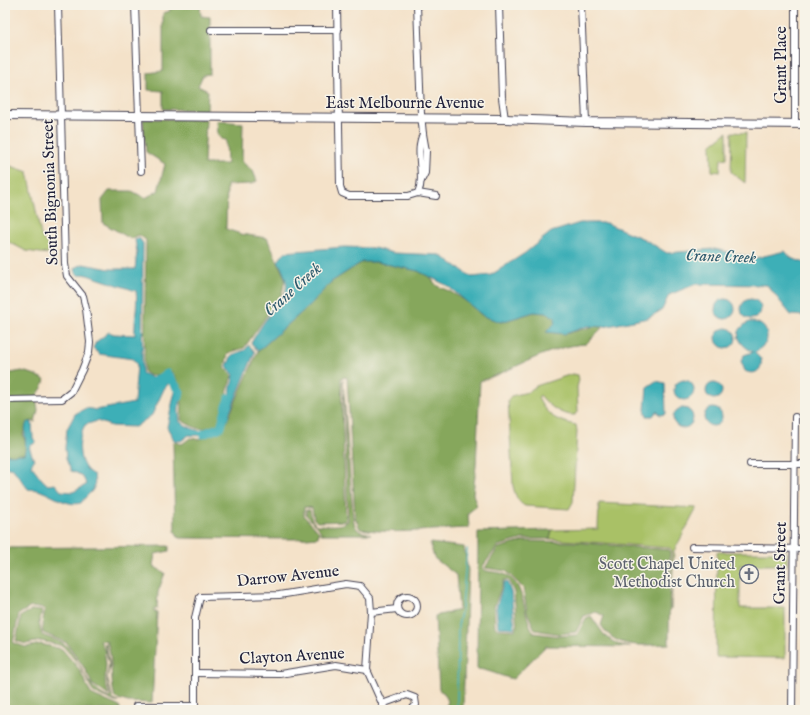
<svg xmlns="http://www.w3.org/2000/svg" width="810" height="715" font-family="'IM FELL English',serif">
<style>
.green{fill:#a9c166;stroke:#667250}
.forest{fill:#86a75b;stroke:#54644b;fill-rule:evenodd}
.water{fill:#3eafb7;stroke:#306879}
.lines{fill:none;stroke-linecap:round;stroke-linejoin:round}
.stream{stroke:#3eafb7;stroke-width:1.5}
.river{stroke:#3eafb7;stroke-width:9}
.minor-casing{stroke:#423f50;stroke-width:8}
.tertiary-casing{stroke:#423f50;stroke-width:10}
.minor{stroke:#fff;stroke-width:6}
.tertiary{stroke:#fff;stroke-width:8}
.labels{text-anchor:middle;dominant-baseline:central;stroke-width:3;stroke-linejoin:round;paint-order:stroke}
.street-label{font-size:16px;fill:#22223b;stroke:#f7f3e8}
.worship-label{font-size:16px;fill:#5b616d;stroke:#f7f3e8;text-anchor:end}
.water-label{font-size:17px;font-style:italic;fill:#2d5a6d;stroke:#f7f3e8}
</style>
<rect width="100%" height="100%" fill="#f7f3e8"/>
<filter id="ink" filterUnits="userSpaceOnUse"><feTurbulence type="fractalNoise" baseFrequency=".025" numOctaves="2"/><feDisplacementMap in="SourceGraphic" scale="8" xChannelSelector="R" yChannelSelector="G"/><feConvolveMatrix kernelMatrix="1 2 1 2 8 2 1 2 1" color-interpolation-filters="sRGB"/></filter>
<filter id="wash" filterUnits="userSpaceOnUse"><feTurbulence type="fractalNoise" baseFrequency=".012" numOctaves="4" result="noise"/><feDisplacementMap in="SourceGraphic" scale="16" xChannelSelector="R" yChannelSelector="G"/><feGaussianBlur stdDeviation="0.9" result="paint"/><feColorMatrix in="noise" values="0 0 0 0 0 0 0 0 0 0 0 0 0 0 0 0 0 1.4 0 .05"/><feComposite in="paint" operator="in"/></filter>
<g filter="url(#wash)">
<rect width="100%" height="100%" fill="#f4e2c9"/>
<!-- green -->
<g class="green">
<polygon points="727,132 727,158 721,159 720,172 712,171 711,145"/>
<polygon points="732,132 746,133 745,183 731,172"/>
<polygon points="5,164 28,172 41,235 44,241 51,247 47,254 26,251 5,240"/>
<path d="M572,374L578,375L579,380L577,387L578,412L575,415C561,416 549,406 540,395L538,398C547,416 557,421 576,425L577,431L573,502L569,509L525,506C517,502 515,494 513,486L508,400L511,396L528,392L536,386Z"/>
<polygon points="599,503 697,508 674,551 671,609 672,550 670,548 550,539 552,530 598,529"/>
<polygon points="717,552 787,552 787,565 740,565 740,608 785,608 785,658 716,657"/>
</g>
<!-- forest -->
<g class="forest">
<polygon points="169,5 200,5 201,16 210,17 210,74 203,75 198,86 208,91 207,110 163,109 163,91 148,90 148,73 163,71 163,13 170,11"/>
<path d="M143,119H206L204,164H227L226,140L221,139L218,135L217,121L243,123L242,162L253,171L257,181L251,184L227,185L226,229L241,234L267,238L285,278L282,294L244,348L228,353L225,367L232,375L219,424C201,431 198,430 181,420C182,400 184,389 172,372L150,376L144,372L146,240L139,235L131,239L103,223L102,200L109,191H132L145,198L158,191L165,164L146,152Z"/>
<path d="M362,262H377L418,271L430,277L437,286L449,291L466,301L483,316L501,322L534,312L546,313L556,317L555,323L547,332L565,334L602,324L603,327L586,344C548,346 515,370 480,381L476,466L473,494L477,506L468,513L469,528C433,529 396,535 360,529L355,517L347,377L341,378L346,521L317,522L314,519L312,508L304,507V516L319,532L318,537L295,539L179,538L175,531L173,442L182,444L190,438L200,439L223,430L258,351L310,305L331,282Z"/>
<polygon points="22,371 33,374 45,380 42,388 36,397 38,410 35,422 31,421 23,433 27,448 24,454 5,455 5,374"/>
<path d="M343,380L353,517L355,526L359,531L371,534H321L320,530L306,515V510H310L312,520L316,525C326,525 341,527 348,521Z"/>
<path d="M552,530L550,539H523L498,546L483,566V569C489,573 497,571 504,574C526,582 522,615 534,633L559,636L577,635L586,618L591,616L605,636L617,644L631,647L546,646L513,679C500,676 489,670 477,669L478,532ZM504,580H508L514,592L517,627L515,630L498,629L495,627L494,607Z"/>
<path d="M524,541L573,542L670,550L669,644C642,645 616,650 601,625L604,616L596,612L584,616L576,632L559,634L535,630L527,612L523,588L506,571L485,568L498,548Z"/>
<polygon points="430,543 464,547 468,570 463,710 445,710 448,701 444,693 439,690 435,616 459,610 456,575 434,558"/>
<path d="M169,546V551L155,554L153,566L165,573L158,592L157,609H154V612H157L152,703L128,702L115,698C109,677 114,662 107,641L100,640L104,649L106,664L105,681L109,696L92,684L85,669L67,643L43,633L42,624L45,609L31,607L19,614L13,643L26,647L41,644L62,649L79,669L91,694L120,707V710H5V548Z"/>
<path d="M32,610L42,611L39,623L42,635C49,638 61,641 67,646C82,664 86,689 109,698L111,696L107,681L109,664L104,643H106L110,667L107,677L113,700L119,702H115L93,692L81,667L63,646L41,641L26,644L16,641L21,616Z"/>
</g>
<!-- water -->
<g class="water">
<path d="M580,223H606L644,239L667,253L714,249L756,258L785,251L791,258L805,263V316L791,315L767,285L696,284L669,295L662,310L648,318L603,327L588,326L565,334L546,332L555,323V317L546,313L534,312L501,322L483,316L448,286L418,271L377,262H362L331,282L310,305L258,351L251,343C257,333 263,323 270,314C288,293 292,288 278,261L285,252L344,247L374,248L393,253L440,255L472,277L491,275L525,253L551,232Z"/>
<path d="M139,238L143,243L142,373L154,379L160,376L171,374C185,395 176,402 180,422C193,430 208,437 222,425L234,375L227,366L232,355L245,350L249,345L255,352L227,419C219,434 206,437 189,435L181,441L174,440L167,427L176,386L169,383L164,389L152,415L135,427L111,426L97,421L85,425C77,438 76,467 94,475C97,493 90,490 81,503C67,507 51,494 38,490C35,489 31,490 28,489L13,469L5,467V455L24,454C28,443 22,433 27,422H32L33,438L36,442L29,447L34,460L31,465C37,472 41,480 48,485L55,484L61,491L73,492L86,485C84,475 79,474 71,471L66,459L65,448L67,429L75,414L86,408L96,410L134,403L137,365L133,359L99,354L93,348L96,342L109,332L114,334L135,335C134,321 138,305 136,291L84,274L79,276L76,273L75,268L83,264L110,269H135L137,252L135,240Z"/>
<circle cx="725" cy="309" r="10"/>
<circle cx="751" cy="309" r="10"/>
<path d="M749,322C762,321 770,330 766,343L755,353L761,359C763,370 755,376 745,371L741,361L744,355L753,352C740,345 730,332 749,322Z"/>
<circle cx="726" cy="338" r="10"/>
<circle cx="684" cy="390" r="10"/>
<polygon points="656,381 665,383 666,414 660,415 657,411 653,416 647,416 645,410 647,387"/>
<circle cx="714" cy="391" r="8"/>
<circle cx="683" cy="418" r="10"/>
<circle cx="713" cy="417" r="9"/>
<polygon points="504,582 507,582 511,592 515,628 498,627 496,608"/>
</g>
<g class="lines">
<!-- stream -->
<polyline class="stream" points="457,710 458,625 462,608 467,549"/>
<!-- river -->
<g class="river">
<polyline points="155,381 167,374 180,392 179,397"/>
<polyline points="203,434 221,427 229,398"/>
</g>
</g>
</g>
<g filter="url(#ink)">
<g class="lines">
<defs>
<g id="minor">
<polyline points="135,5 141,171"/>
<polyline points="337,5 340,186 342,193 349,196 408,196 418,193 436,196"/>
<polyline points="417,5 421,114 423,134 426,151 425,173 421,181"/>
<polyline points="499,5 502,98 505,119"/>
<polyline points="581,5 586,122"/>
<polyline points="795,5 795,124"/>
<polyline points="211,30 338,30"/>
<path d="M418,193C426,175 414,153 423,134"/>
<polyline points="5,400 62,399 71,392 82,370 89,352 90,342 86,309 83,296 67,276 65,264 58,5"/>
<polyline points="750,464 805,464"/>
<polyline points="692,547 805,549"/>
<circle cx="407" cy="606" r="10"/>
<polyline points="371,612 397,609"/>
<polyline points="195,673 280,674 336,665 367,670"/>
<polyline points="382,704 407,695 415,698 416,705 411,710"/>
<polyline points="136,706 195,706"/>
<polyline points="195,710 195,618 200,597 279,595 346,584 360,586 370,598 371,612 367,670 385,710"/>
<polyline points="792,710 795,417"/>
</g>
<polyline id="tertiary" points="5,115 505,119 586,122 805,124"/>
</defs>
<!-- minor casing -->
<use href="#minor" class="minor-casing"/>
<!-- tertiary casing -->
<use href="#tertiary" class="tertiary-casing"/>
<!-- minor -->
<use href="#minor" class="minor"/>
<!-- tertiary -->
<use href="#tertiary" class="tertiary"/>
</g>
</g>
<!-- icons -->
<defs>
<symbol id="church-ring" viewBox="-11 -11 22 22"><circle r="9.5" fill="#f7f3e8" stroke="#6b7280" stroke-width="1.5"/><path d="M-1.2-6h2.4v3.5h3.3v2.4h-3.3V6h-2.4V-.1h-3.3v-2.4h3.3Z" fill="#6b7280"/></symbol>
</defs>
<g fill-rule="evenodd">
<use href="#church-ring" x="738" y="563" width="22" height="22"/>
</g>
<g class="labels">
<!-- street labels -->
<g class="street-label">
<text transform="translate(782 65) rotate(-90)">Grant Place</text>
<text x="405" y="104">East Melbourne Avenue</text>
<text transform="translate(51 192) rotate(-92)">South Bignonia Street</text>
<text transform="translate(781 563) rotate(-89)">Grant Street</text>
<text transform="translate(288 577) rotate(-6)">Darrow Avenue</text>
<text transform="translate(292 657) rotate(-3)">Clayton Avenue</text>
</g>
<!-- worship labels -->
<g class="worship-label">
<text x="735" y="565">Scott Chapel United<tspan x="735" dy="18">Methodist Church</tspan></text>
</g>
<!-- water labels -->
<g class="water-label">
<text transform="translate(721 257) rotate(2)">Crane Creek</text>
<text transform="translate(293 290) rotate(-42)">Crane Creek</text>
</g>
</g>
<!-- margin -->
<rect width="810" height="715" fill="none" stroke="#f7f3e8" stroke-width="20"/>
</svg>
